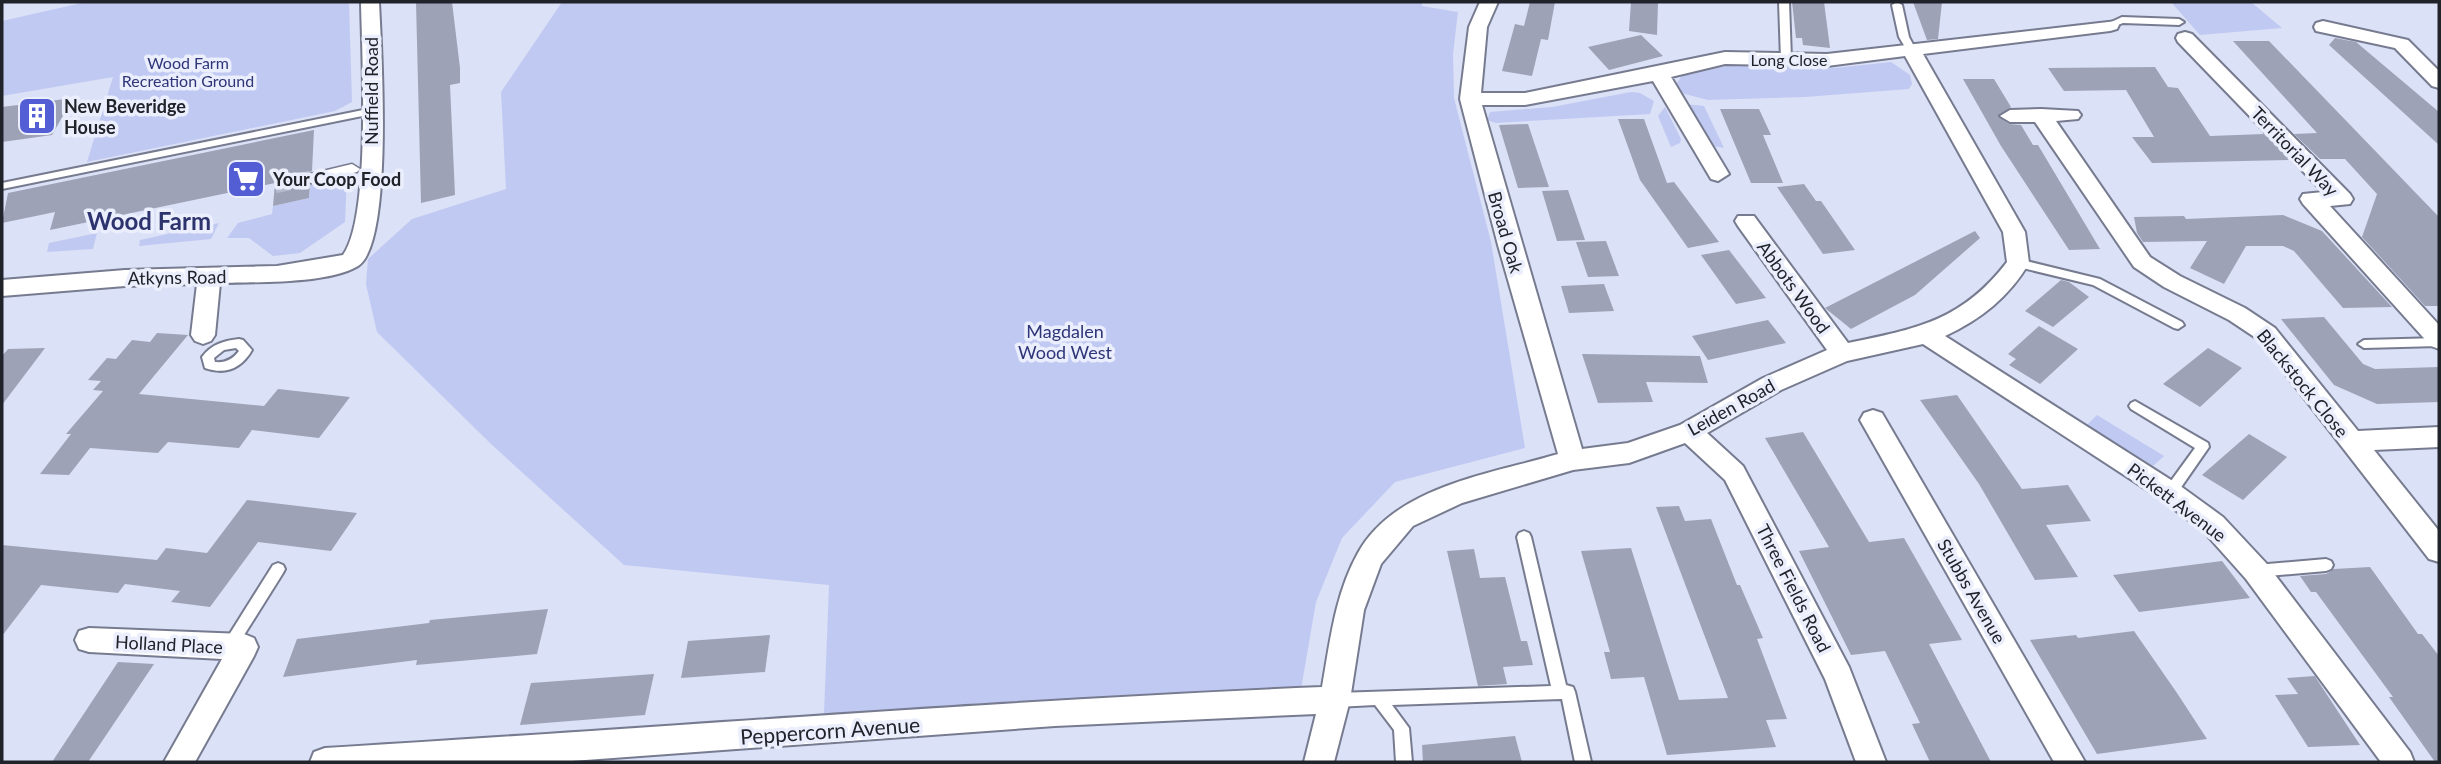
<svg xmlns="http://www.w3.org/2000/svg" width="2441" height="764" font-family="Lato,sans-serif">
<style>
.green{fill:#c0c9f2}
.building{fill:#9da2b7}
.lines{fill:none;stroke-linecap:round;stroke-linejoin:round}
.pedestrian-tunnel{stroke:#b6bbce;stroke-width:15;stroke-dasharray:15 8;stroke-linecap:butt}
.service-casing{stroke:#777b8f;stroke-width:4}
.pedestrian-casing{stroke:#777b8f;stroke-width:3}
.minor-casing{stroke:#777b8f;stroke-width:4}
.service{fill:#fff;fill-rule:evenodd}
.pedestrian{fill:#fff;fill-rule:evenodd}
.minor{fill:#fff;fill-rule:evenodd}
.labels{text-anchor:middle;dominant-baseline:central;stroke-width:7;stroke-linejoin:round;paint-order:stroke}
.far-street-label{font-size:16px;fill:#21232a;stroke:#ebeefc}
.far-park-label{font-size:16px;fill:#2e3578;stroke:#ebeefc}
.street-label{font-size:18px;fill:#21232a;stroke:#ebeefc}
.poi-label{font-size:18px;font-weight:bold;fill:#21232a;stroke:#ebeefc;text-anchor:start}
.park-label{font-size:18px;fill:#2e3578;stroke:#ebeefc}
.near-street-label{font-size:21px;fill:#21232a;stroke:#ebeefc}
.district-label{font-size:24px;font-weight:bold;fill:#2c336d;stroke:#ebeefc}
</style>
<rect width="100%" height="100%" fill="#dbe1f7"/>
<!-- green -->
<g class="green">
<polygon points="86,2 349,2 352,102 335,111 87,162 113,77 2,96 2,21"/>
<polygon points="562,2 1422,2 1422,6 1458,12 1453,54 1454,98 1491,242 1525,448 1395,482 1342,538 1316,602 1300,695 824,713 829,585 624,565 491,444 377,332 366,284 368,259 412,219 506,189 501,92"/>
<polygon points="2171,2 2251,2 2282,28 2200,35"/>
<polygon points="1891,62 1910,75 1912,84 1909,89 1805,97 1708,100 1681,93 1677,83 1683,74 1738,64 1835,68"/>
<polygon points="1631,92 1640,93 1654,101 1650,114 1496,123 1487,120 1490,112 1552,107"/>
<polygon points="1685,104 1704,106 1724,148 1708,145"/>
<polygon points="1665,107 1681,139 1680,143 1671,147 1658,116"/>
<polygon points="347,176 345,222 300,253 273,256 249,238 227,238 238,223 272,214 273,206 309,198 311,181"/>
<polygon points="207,217 206,226 219,223 211,239 139,246 140,240 181,231 183,222"/>
<polygon points="97,233 93,249 47,252 49,243"/>
<polygon points="2097,415 2164,456 2153,466 2087,425"/>
</g>
<!-- building -->
<g class="building">
<polygon points="416,2 452,2 460,68 460,83 450,85 455,195 421,203"/>
<polygon points="1530,2 1555,2 1548,40 1541,39 1532,76 1502,71 1515,24 1524,26"/>
<polygon points="1631,2 1658,2 1657,35 1629,31"/>
<polygon points="1792,2 1824,2 1830,48 1803,45 1802,38 1796,38"/>
<polygon points="1913,2 1942,2 1938,39 1927,40"/>
<polygon points="1641,35 1663,56 1609,70 1588,47"/>
<polygon points="2335,38 2356,42 2439,112 2439,145 2329,45"/>
<polygon points="2233,41 2269,41 2439,217 2439,306 2425,306 2362,237 2377,194 2345,159 2320,159 2294,134 2317,133"/>
<polygon points="2155,67 2168,87 2178,88 2210,136 2264,134 2289,160 2152,163 2132,137 2154,137 2126,90 2064,91 2048,68"/>
<polygon points="1963,79 1994,79 2011,107 1998,117 2009,124 2021,125 2033,145 2038,145 2100,249 2069,250 2001,146"/>
<polygon points="73,98 52,135 2,142 2,107"/>
<polygon points="1720,109 1759,109 1771,135 1763,135 1783,183 1751,183"/>
<polygon points="1618,119 1644,119 1667,183 1674,182 1719,242 1688,248 1640,180"/>
<polygon points="1528,124 1549,187 1518,188 1499,125"/>
<polygon points="314,130 312,171 300,178 310,185 309,198 273,206 275,183 50,230 55,212 2,223 8,193"/>
<polygon points="1804,184 1816,201 1821,201 1855,250 1823,254 1777,187"/>
<polygon points="1568,190 1585,240 1557,241 1542,191"/>
<polygon points="2283,215 2322,231 2392,307 2343,308 2294,251 2283,246 2246,246 2224,284 2190,268 2207,241 2143,242 2137,233 2134,217 2184,216 2186,219"/>
<polygon points="1975,231 1980,238 1915,295 1851,329 1825,308"/>
<polygon points="1606,241 1619,276 1588,277 1576,242"/>
<polygon points="1729,250 1766,298 1736,304 1701,255"/>
<polygon points="2061,280 2069,282 2089,297 2053,327 2025,311"/>
<polygon points="1604,284 1614,311 1569,313 1561,286"/>
<polygon points="2324,317 2363,364 2375,369 2439,367 2439,402 2377,404 2334,385 2281,319"/>
<polygon points="1768,320 1786,343 1708,360 1692,336"/>
<polygon points="2039,326 2078,349 2040,384 2009,365 2016,359 2008,354"/>
<polygon points="157,333 188,335 139,394 264,406 278,389 350,397 319,438 252,430 239,448 168,442 158,453 90,448 69,475 40,474 71,434 66,434 103,391 93,390 101,381 88,380 107,358 116,359 132,340 150,342"/>
<polygon points="45,348 2,405 2,356 8,349"/>
<polygon points="2208,348 2242,368 2200,407 2163,384"/>
<polygon points="1582,354 1700,356 1708,383 1646,382 1653,402 1598,403"/>
<polygon points="1957,395 2022,489 2068,485 2091,521 2046,525 2078,577 2035,580 1979,484 1920,400"/>
<polygon points="1803,432 1869,542 1904,538 1962,640 1929,644 1991,762 1930,762 1912,724 1920,723 1885,651 1851,655 1799,551 1829,547 1765,438"/>
<polygon points="2249,434 2287,457 2243,500 2202,475"/>
<polygon points="247,500 357,513 331,551 258,542 210,607 171,602 180,591 125,584 118,593 41,585 2,636 2,545 157,560 166,548 207,553"/>
<polygon points="1679,506 1685,521 1711,519 1737,585 1740,585 1763,638 1757,639 1787,719 1766,720 1776,747 1667,755 1644,677 1611,679 1604,652 1610,652 1581,551 1631,548 1679,700 1728,698 1656,507"/>
<polygon points="1474,549 1480,578 1505,577 1521,641 1527,641 1533,665 1503,667 1507,684 1478,686 1447,551"/>
<polygon points="2222,561 2250,598 2139,612 2113,575"/>
<polygon points="2370,567 2418,634 2422,634 2439,656 2439,762 2435,762 2389,697 2393,697 2316,592 2311,592 2300,576 2326,574 2334,569"/>
<polygon points="548,609 537,654 416,665 417,660 283,677 297,639 429,623 430,620"/>
<polygon points="2134,631 2177,693 2207,739 2097,754 2030,640 2076,635 2078,638"/>
<polygon points="770,635 765,672 681,678 688,641"/>
<polygon points="118,662 154,664 88,762 52,762"/>
<polygon points="654,674 645,715 520,725 531,683"/>
<polygon points="2315,676 2316,678 2360,745 2308,747 2275,695 2298,694 2287,678"/>
<polygon points="1515,736 1522,762 1423,762 1422,745"/>
</g>
<g class="lines">
<!-- pedestrian-tunnel -->
<polyline class="pedestrian-tunnel" points="275,186 311,178"/>
<defs>
<g id="service">
<polygon points="1779,2 1789,2 1791,59 1786,62 1781,59"/>
<polygon points="1897,2 1902,5 1909,37 1916,50 1914,52 1908,52 1899,37 1892,5"/>
<polygon points="2122,17 2179,19 2184,22 2179,25 2123,23 2110,28 2105,25"/>
<polygon points="373,108 378,111 377,113 2,189 2,183"/>
<polygon points="2018,259 2100,279 2182,322 2184,325 2178,329 2174,328 2093,285 2014,266 2012,263"/>
<polygon points="2439,338 2439,346 2364,348 2358,344 2364,340"/>
<path d="M239,339L243,340L252,350C241,369 225,375 205,368L202,357C212,344 223,341 239,339ZM236,348L239,351C233,359 226,363 215,362L214,358L224,350Z"/>
<polygon points="2135,401 2208,443 2209,447 2175,496 2170,497 2165,496 2163,492 2195,448 2131,409 2129,406 2131,403"/>
<polygon points="1524,531 1529,533 1531,537 1566,685 1573,687 1575,692 1591,762 1575,762 1562,699 1392,705 1409,728 1412,762 1396,762 1394,730 1375,705 1336,707 1331,705 1329,700 1331,695 1336,693 1551,686 1517,537 1519,533"/>
<polygon points="2326,559 2331,561 2333,565 2331,569 2326,571 2256,577 2251,575 2249,571 2251,567 2256,565"/>
<polygon points="278,563 283,565 285,569 283,573 234,651 229,653 224,651 222,647 224,643 273,565"/>
</g>
<polygon id="pedestrian" points="352,164 360,169 357,172 311,183 303,178 306,175"/>
<g id="minor">
<path d="M361,2H379C381,46 394,243 358,266C329,284 254,282 220,283L215,335L211,341L203,344L195,341L191,335L197,284L125,286L2,296V280L125,270L277,266L343,255C371,217 362,54 361,2Z"/>
<path d="M1480,2H1498L1487,27L1481,93H1525L1725,52L1827,54L2117,21L2119,25L2117,29L2110,31L1923,54L2025,232L2029,263C2009,297 1981,319 1945,336L2179,485L2223,517L2266,563L2410,752L2414,762H2381L2246,579L2205,533L2161,499L1923,344L1847,361L1781,390L1707,433L1743,466L1849,667L1886,762H1856L1825,679L1725,480L1685,443L1629,463L1573,470L1462,503L1413,526L1381,564L1364,610L1350,700L1334,762H1304L1316,714L1055,726L558,762H310L314,752L325,748C658,728 990,701 1322,687C1330,642 1335,594 1358,553C1395,486 1491,474 1558,454L1498,245L1460,99L1469,27ZM1905,56L2003,232L2007,262C1962,321 1916,329 1848,343L1754,216H1738L1735,221L1738,226L1827,350L1763,378L1680,425L1628,443L1582,449L1482,105H1525L1653,81L1711,179L1718,181L1729,174L1671,77L1725,64L1827,66Z"/>
<polygon points="2323,21 2408,40 2439,71 2439,88 2432,86 2395,48 2316,31 2314,27 2316,23"/>
<polygon points="2185,32 2192,34 2350,194 2353,199 2350,204 2330,206 2439,325 2439,349 2431,346 2303,204 2300,199 2303,194 2323,192 2178,42 2176,38 2178,34"/>
<polygon points="2041,109 2078,111 2081,115 2078,119 2056,121 2150,257 2180,276 2245,308 2275,328 2358,431 2439,427 2439,447 2374,450 2439,531 2439,562 2429,559 2259,340 2229,320 2164,287 2134,267 2035,122 2010,122 2000,116 2010,110"/>
<polygon points="1873,410 1882,413 2085,762 2054,762 1860,420 1864,413"/>
<polygon points="89,628 244,634 254,638 258,647 254,656 195,762 164,762 222,659 89,652 79,649 75,640 79,631"/>
</g>
</defs>
<!-- service casing -->
<use href="#service" class="service-casing"/>
<!-- pedestrian casing -->
<use href="#pedestrian" class="pedestrian-casing"/>
<!-- minor casing -->
<use href="#minor" class="minor-casing"/>
<!-- service -->
<use href="#service" class="service"/>
<!-- pedestrian -->
<use href="#pedestrian" class="pedestrian"/>
<!-- minor -->
<use href="#minor" class="minor"/>
</g>
<!-- icons -->
<defs>
<symbol id="building-square" viewBox="-11 -11 22 22"><rect x="-9" y="-9" width="18" height="18" rx="4" fill="#545ed4" stroke="#ebeefc"/><path d="M-4-6H4V6H1V3H-1V6H-4ZM-2.5-4.3h1.7v1.8h-1.7ZM.8-4.3h1.7v1.8H.8ZM-2.5-1h1.7V.8h-1.7ZM.8-1h1.7V.8H.8Z" fill="#fff"/></symbol>
<symbol id="supermarket-square" viewBox="-11 -11 22 22"><rect x="-9" y="-9" width="18" height="18" rx="4" fill="#545ed4" stroke="#ebeefc"/><path d="M-6-5.5h2.5l.6 2H6L4.5 2H-2.5L-4.4-4H-6ZM-1.5 3.2a1.3 1.3 0 1 0 .1 0ZM3 3.2a1.3 1.3 0 1 0 .1 0Z" fill="#fff"/></symbol>
</defs>
<g fill-rule="evenodd">
<use href="#building-square" x="15" y="94" width="44" height="44"/>
<use href="#supermarket-square" x="224" y="157" width="44" height="44"/>
</g>
<g class="labels">
<!-- far-street labels -->
<g class="far-street-label">
<text x="1789" y="59">Long Close</text>
</g>
<!-- far-park labels -->
<g class="far-park-label">
<text x="188" y="62">Wood Farm<tspan x="188" dy="18">Recreation Ground</tspan></text>
</g>
<!-- street labels -->
<g class="street-label">
<text transform="translate(371 91) rotate(-90)">Nuffield Road</text>
<text transform="translate(2295 151) rotate(46)">Territorial Way</text>
<text transform="translate(1506 232) rotate(74)">Broad Oak</text>
<text transform="translate(177 277) rotate(-1)">Atkyns Road</text>
<text transform="translate(1794 287) rotate(54)">Abbots Wood</text>
<text transform="translate(2303 383) rotate(51)">Blackstock Close</text>
<text transform="translate(1731 407) rotate(-29)">Leiden Road</text>
<text transform="translate(2177 502) rotate(37)">Pickett Avenue</text>
<text transform="translate(1794 588) rotate(63)">Three Fields Road</text>
<text transform="translate(1972 591) rotate(60)">Stubbs Avenue</text>
<text transform="translate(169 644) rotate(3)">Holland Place</text>
</g>
<!-- poi labels -->
<g class="poi-label">
<text x="64" y="106">New Beveridge<tspan x="64" dy="21">House</tspan></text>
<text x="273" y="179">Your Coop Food</text>
</g>
<!-- park labels -->
<g class="park-label">
<text x="1065" y="331">Magdalen<tspan x="1065" dy="21">Wood West</tspan></text>
</g>
<!-- near-street labels -->
<g class="near-street-label">
<text transform="translate(830 730) rotate(-4)">Peppercorn Avenue</text>
</g>
<!-- district labels -->
<g class="district-label">
<text x="149" y="220">Wood Farm</text>
</g>
</g>
<!-- border -->
<rect width="2441" height="764" fill="none" stroke="#21232a" stroke-width="7"/>
</svg>
